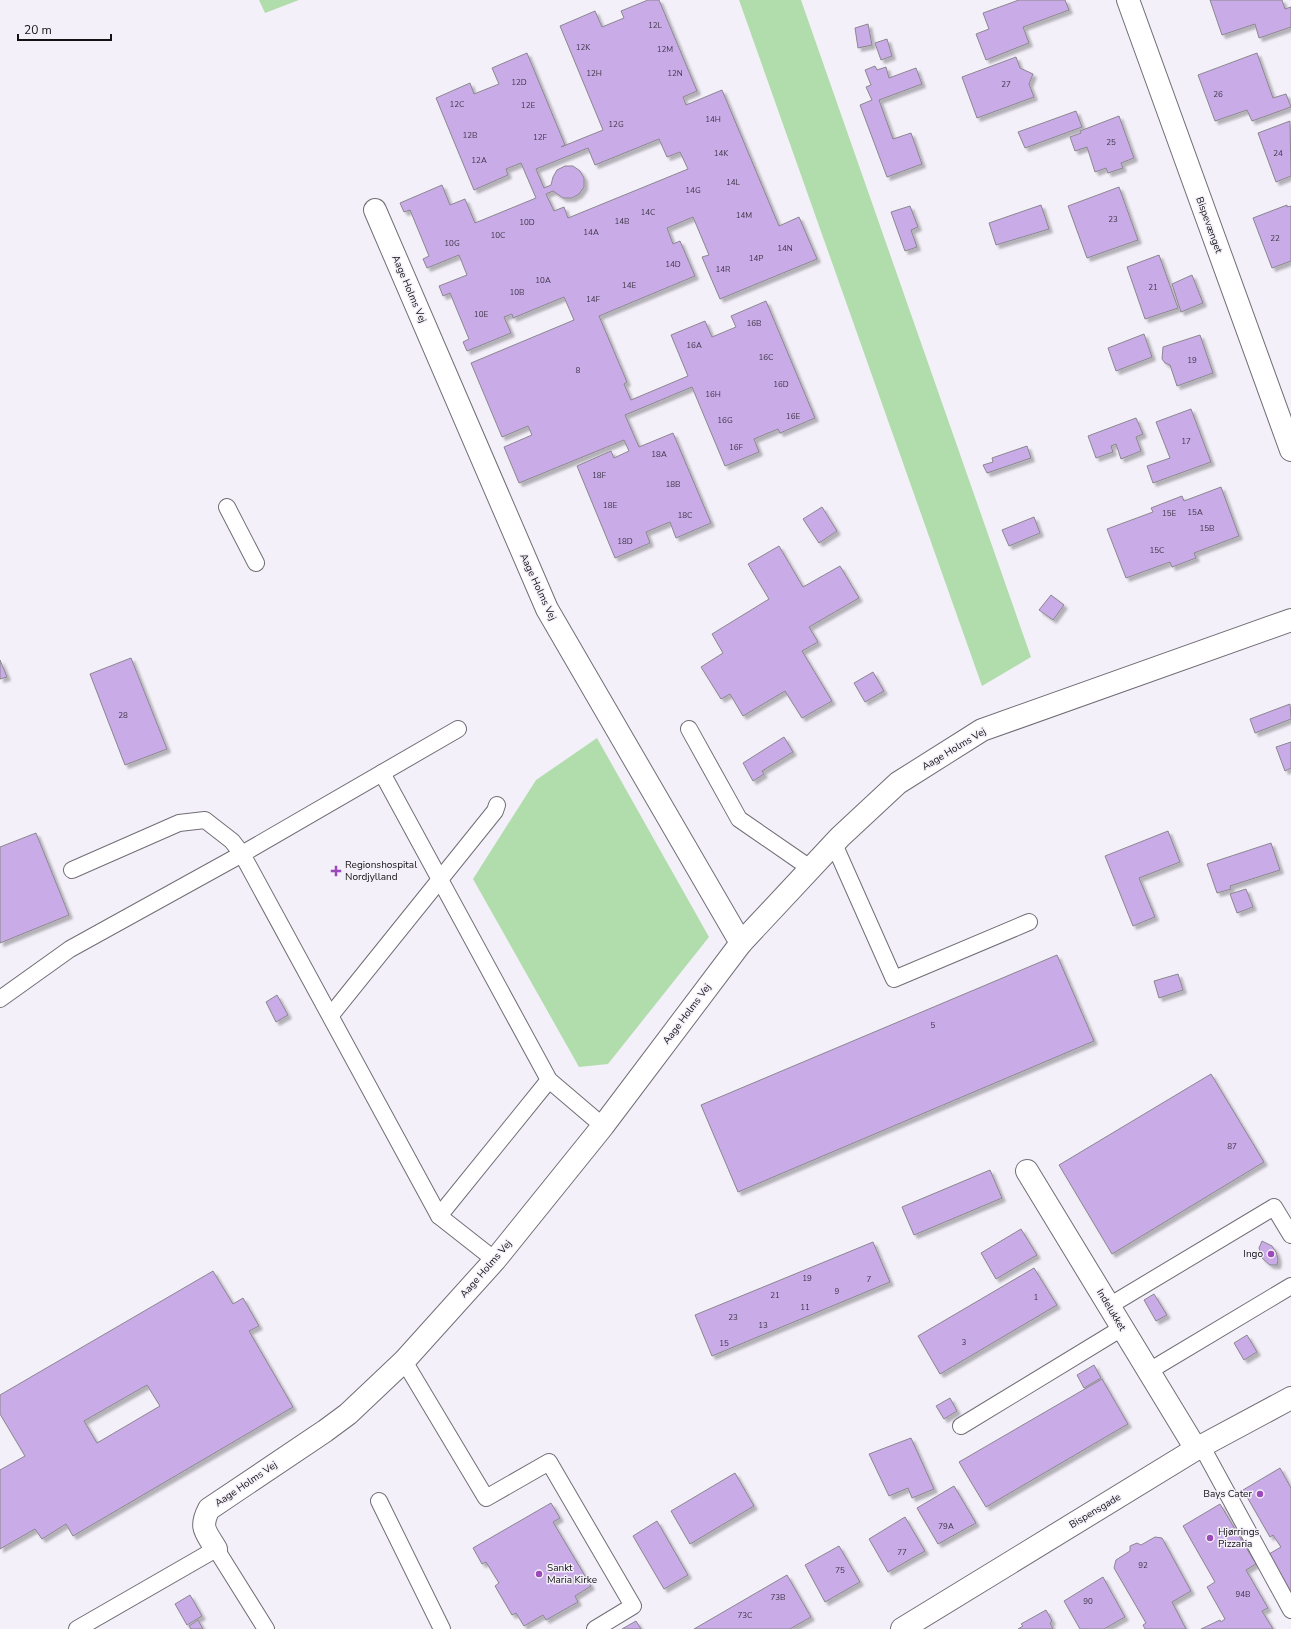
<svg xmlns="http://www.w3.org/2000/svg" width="1291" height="1629" font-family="'Nunito Sans',sans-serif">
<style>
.green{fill:#b1ddac}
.building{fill:#c8abe7;stroke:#8b878f;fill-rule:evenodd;filter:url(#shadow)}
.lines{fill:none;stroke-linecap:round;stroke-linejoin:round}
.service-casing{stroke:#716e76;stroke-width:18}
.minor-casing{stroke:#716e76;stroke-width:24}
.tertiary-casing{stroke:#716e76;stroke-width:24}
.service{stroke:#fff;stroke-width:16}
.minor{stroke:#fff;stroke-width:22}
.tertiary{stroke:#fff;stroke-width:22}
.poi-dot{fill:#9c4ab9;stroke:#f4f0f9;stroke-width:1.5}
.labels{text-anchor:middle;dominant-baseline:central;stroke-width:3;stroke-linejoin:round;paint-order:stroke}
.number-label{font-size:8px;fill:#41384a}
.street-label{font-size:10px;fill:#141215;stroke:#f4f0f9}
.poi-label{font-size:10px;fill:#141215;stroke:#f4f0f9;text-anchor:start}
</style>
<defs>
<filter id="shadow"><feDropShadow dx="3.5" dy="3.5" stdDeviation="1" flood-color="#0004"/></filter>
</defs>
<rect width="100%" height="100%" fill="#f4f0f9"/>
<!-- green -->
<g class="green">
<polygon points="259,0 299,0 265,13"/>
<polygon points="739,0 801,0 1031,657 982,686"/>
<polygon points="597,738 709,937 608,1064 579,1067 473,879 536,780"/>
</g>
<!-- building -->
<g class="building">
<path d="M648,0H659L697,91L683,97L686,105L722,90L779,226L799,217L817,259L720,299L702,257L709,255L693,217L667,228L673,244L680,241L695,276L599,316L627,382L624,384L631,400L688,376L671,335L705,321L712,337L736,327L731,316L766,301L815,418L780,433L778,429L754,439L759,452L725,466L692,387L625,415L639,447L673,433L711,523L676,538L670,522L646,532L650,543L615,558L577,466L611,451L614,458L629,451L624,440L519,483L504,447L532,435L528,426L502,437L471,363L574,320L564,297L513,318L512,314L504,317L511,333L467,351L463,342L469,339L450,293L443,296L439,286L467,275L459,255L427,268L423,259L429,256L410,210L404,212L400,203L442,185L450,205L465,199L475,223L536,198L521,163L506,169L508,175L474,190L436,98L470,83L474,94L499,84L492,68L527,53L565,145L561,147L603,130L560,26L595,11L602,27L624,18L621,11ZM659,139L667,157L680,152L688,169L568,218L564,207L554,211L546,194L553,191L563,198H572L579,194L584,187V178L580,171L573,166H565L557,170L553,177L551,185L544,188L536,169L588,148L595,165Z"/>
<polygon points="1019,0 1065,0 1069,10 1023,27 1029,43 986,60 976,34 989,29 983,13"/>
<polygon points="1210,0 1282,0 1285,9 1291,7 1291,27 1259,38 1255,24 1222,35"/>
<polygon points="868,24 872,45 858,48 855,28"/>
<polygon points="887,39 892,56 881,60 875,43"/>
<polygon points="1257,53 1273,98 1286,94 1291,107 1252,121 1247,110 1215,121 1198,75"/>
<polygon points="1016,57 1020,68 1033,74 1029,84 1034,97 977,118 962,77"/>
<polygon points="875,66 877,70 886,67 889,78 916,68 922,84 879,100 893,139 911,133 922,164 887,177 860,105 872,100 866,87 871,85 865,70"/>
<polygon points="1076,111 1082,127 1025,148 1018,132"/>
<polygon points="1119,116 1134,158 1121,163 1123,168 1108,173 1106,168 1095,172 1087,147 1075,151 1070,137 1081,133 1080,131"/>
<polygon points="1290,121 1291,176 1276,182 1258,133"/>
<polygon points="1119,187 1138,240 1087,258 1068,206"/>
<polygon points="1041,205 1049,229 996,245 989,223"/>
<polygon points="1287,205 1287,207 1291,206 1291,261 1272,268 1253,218"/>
<polygon points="910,206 918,227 911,230 917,247 905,251 891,212"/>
<polygon points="1159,255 1178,308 1145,319 1127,267"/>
<polygon points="1192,275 1203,303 1181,312 1172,284"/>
<polygon points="1144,334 1152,357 1116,371 1108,348"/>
<polygon points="1200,335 1213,373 1177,386 1170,365 1165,363 1162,359 1163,347"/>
<polygon points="1191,409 1211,462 1153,483 1147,466 1170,458 1156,422"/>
<polygon points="1136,418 1143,434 1136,437 1141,451 1121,459 1116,444 1111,446 1113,452 1096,458 1088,436"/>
<polygon points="1027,446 1031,458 987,473 983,465 993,462 992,458"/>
<polygon points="1221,487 1239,536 1194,553 1196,558 1172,567 1170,562 1126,578 1107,529 1153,512 1151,508 1182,496 1184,501"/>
<polygon points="822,507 837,531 819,543 803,519"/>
<polygon points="1034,517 1040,533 1009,546 1002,530"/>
<polygon points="779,546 803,587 840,566 859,598 809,627 818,642 802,651 832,701 802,718 785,691 743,716 730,694 721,699 701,667 723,653 712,634 769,599 748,564"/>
<polygon points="1051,595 1064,605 1053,620 1039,610"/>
<polygon points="131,658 167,749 125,765 90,674"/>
<polygon points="0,660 7,677 0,679"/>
<polygon points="873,672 884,691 865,702 854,683"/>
<polygon points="1290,704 1291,719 1255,733 1250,719"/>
<polygon points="784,737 793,752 762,771 764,774 753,781 743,763"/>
<polygon points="1291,742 1291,768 1285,771 1276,747"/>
<polygon points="1168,831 1180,862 1139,878 1155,917 1133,926 1105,856"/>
<polygon points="36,833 69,915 0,943 0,847"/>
<polygon points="1271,843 1280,870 1230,886 1231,889 1217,893 1207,864"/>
<polygon points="1246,889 1253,907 1237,913 1230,894"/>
<polygon points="1057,955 1094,1041 738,1192 701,1105"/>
<polygon points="1178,974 1183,990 1159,998 1154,981"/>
<polygon points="277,995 288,1015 276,1022 266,1002"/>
<polygon points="1211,1074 1264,1162 1112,1254 1059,1165"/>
<polygon points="990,1170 1002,1198 914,1235 902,1207"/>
<polygon points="1021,1229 1037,1255 996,1279 981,1253"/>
<polygon points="1262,1241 1272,1246 1276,1252 1278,1259 1277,1265 1270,1265 1262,1258 1259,1248"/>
<polygon points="873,1242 890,1282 712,1356 695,1315"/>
<polygon points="1034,1268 1057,1305 940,1374 918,1336"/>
<path d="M213,1271L233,1304L243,1298L259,1326L249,1331L293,1407L73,1536L66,1524L42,1539L35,1529L0,1549V1470L25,1456L0,1414V1395ZM147,1385L160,1406L97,1443L84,1421Z"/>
<polygon points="1154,1294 1167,1315 1156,1321 1144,1300"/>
<polygon points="1247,1335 1257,1352 1244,1360 1234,1343"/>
<polygon points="1094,1365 1101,1378 1084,1388 1077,1375"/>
<polygon points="1102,1379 1128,1424 986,1507 959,1462"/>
<polygon points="950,1398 957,1411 944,1419 936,1406"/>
<polygon points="911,1438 934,1489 912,1498 908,1488 889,1496 869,1454"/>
<polygon points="1280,1468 1291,1488 1291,1592 1269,1554 1281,1547 1273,1535 1270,1537 1243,1490"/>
<polygon points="735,1473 754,1506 690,1544 671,1511"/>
<polygon points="954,1486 976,1523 938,1544 917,1508"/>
<polygon points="551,1503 560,1518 553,1522 591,1586 575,1596 578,1602 546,1620 543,1615 524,1626 516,1613 512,1615 495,1586 499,1583 486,1562 482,1564 473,1548"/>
<polygon points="1220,1504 1256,1564 1246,1570 1268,1608 1262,1611 1273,1629 1201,1629 1220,1620 1221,1622 1225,1619 1207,1587 1215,1582 1183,1526"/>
<polygon points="905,1517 925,1551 888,1572 869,1539"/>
<polygon points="657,1521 688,1575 664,1589 633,1536"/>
<polygon points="1155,1537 1162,1538 1191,1591 1172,1602 1186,1629 1145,1629 1143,1625 1146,1623 1114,1568 1116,1560 1130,1551 1130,1546 1137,1543 1141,1545"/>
<polygon points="839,1546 860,1582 825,1602 805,1565"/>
<polygon points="787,1575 811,1617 790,1629 694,1629"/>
<polygon points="1103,1577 1125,1617 1104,1629 1080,1629 1064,1601"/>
<polygon points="190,1595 202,1616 187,1625 175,1604"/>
<polygon points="1046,1610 1052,1621 1050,1623 1053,1629 1018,1629 1023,1626 1021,1624"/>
<polygon points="198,1620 203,1629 191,1629 189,1626"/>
<polygon points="636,1621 641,1629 622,1629"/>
</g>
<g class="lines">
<defs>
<g id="service">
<polyline points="227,507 256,563"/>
<polyline points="689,729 739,819 810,868"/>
<polyline points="382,773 549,1080 603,1126"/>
<polyline points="834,844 894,979 1029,922"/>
<polyline points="72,870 179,823 205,820 232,841 242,854 439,1216 495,1260"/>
<polyline points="0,999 70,949 242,854 458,729"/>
<polyline points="331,1015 495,811 497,805"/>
<polyline points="439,1216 549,1080"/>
<polyline points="1109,1306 1274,1207 1291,1235"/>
<polyline points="404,1361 486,1498 549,1462 633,1606 595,1629"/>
<polyline points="1149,1371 1291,1286"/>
<polyline points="961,1426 1122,1328"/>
<polyline points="1202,1447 1291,1610"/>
<polyline points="379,1501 442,1629"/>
<polyline points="77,1629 216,1549 266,1629"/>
</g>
<g id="minor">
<polyline points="1128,0 1291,450"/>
<polyline points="375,210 547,609 741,943"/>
<polyline points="1027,1171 1196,1449"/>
<path d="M216,1549C206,1532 199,1528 209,1509L325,1431L348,1414L404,1361L495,1260L603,1126L741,943L840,837L898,783L982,730L1291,620"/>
</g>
<polyline id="tertiary" points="902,1629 1196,1449 1291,1398"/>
</defs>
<!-- service casing -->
<use href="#service" class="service-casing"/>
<!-- minor casing -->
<use href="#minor" class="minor-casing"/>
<!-- tertiary casing -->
<use href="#tertiary" class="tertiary-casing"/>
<!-- service -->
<use href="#service" class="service"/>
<!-- minor -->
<use href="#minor" class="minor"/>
<!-- tertiary -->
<use href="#tertiary" class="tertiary"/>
</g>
<!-- markers -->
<g class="poi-dot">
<path d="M334 865h4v4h4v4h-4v4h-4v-4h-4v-4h4z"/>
<circle cx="1271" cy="1254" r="4"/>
<circle cx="1260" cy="1494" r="4"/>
<circle cx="1210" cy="1538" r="4"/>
<circle cx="539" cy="1574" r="4"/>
</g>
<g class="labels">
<!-- number labels -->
<g class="number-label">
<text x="655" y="25">12L</text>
<text x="583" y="47">12K</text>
<text x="665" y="49">12M</text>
<text x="594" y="73">12H</text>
<text x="675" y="73">12N</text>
<text x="519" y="82">12D</text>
<text x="1006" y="84">27</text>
<text x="1218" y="94">26</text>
<text x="457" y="104">12C</text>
<text x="528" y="105">12E</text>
<text x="713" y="119">14H</text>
<text x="616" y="124">12G</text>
<text x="470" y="135">12B</text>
<text x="540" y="137">12F</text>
<text x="1111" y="142">25</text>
<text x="721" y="153">14K</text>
<text x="1278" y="153">24</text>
<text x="479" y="160">12A</text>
<text x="733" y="182">14L</text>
<text x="693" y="190">14G</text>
<text x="648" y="212">14C</text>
<text x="744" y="215">14M</text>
<text x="1113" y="219">23</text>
<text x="622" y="221">14B</text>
<text x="527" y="222">10D</text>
<text x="591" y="232">14A</text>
<text x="498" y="235">10C</text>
<text x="1275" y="238">22</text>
<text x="452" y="243">10G</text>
<text x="785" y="248">14N</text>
<text x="756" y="258">14P</text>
<text x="673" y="264">14D</text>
<text x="723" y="269">14R</text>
<text x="543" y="280">10A</text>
<text x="629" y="285">14E</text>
<text x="1153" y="287">21</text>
<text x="517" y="292">10B</text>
<text x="593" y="299">14F</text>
<text x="481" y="314">10E</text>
<text x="754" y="323">16B</text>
<text x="694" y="345">16A</text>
<text x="766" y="357">16C</text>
<text x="1192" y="360">19</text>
<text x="578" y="370">8</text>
<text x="781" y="384">16D</text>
<text x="713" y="394">16H</text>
<text x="793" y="416">16E</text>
<text x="725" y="420">16G</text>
<text x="1186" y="441">17</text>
<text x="736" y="447">16F</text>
<text x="659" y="454">18A</text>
<text x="599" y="475">18F</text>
<text x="673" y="484">18B</text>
<text x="610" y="505">18E</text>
<text x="1195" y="512">15A</text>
<text x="1169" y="513">15E</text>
<text x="685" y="515">18C</text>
<text x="1207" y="528">15B</text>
<text x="625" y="541">18D</text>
<text x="1157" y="550">15C</text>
<text x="123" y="715">28</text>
<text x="933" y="1025">5</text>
<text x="1232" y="1146">87</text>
<text x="807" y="1278">19</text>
<text x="869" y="1279">7</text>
<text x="837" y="1291">9</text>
<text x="775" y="1295">21</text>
<text x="1036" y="1297">1</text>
<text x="805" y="1307">11</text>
<text x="733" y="1317">23</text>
<text x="763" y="1325">13</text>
<text x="964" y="1342">3</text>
<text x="724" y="1343">15</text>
<text x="946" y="1526">79A</text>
<text x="902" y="1552">77</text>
<text x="1143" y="1565">92</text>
<text x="840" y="1570">75</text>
<text x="1243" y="1594">94B</text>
<text x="778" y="1597">73B</text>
<text x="1088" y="1601">90</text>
<text x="745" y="1615">73C</text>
</g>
<!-- street labels -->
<g class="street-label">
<text transform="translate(1209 225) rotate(70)">Bispevænget</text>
<text transform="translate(409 289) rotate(67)">Aage Holms Vej</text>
<text transform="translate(538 587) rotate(65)">Aage Holms Vej</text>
<text transform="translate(954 749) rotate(-31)">Aage Holms Vej</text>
<text transform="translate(687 1014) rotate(-53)">Aage Holms Vej</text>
<text transform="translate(486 1269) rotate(-49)">Aage Holms Vej</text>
<text transform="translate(1111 1310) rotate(59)">Indelukket</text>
<text transform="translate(246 1484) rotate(-34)">Aage Holms Vej</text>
<text transform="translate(1095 1511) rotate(-31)">Bispensgade</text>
</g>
<!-- poi labels -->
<g class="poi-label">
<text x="345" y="865">Regionshospital<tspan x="345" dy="12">Nordjylland</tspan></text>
<text x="1263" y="1254" text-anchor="end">Ingo</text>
<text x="1252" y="1494" text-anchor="end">Bays Cater</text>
<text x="1218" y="1532">Hjørrings<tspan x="1218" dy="12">Pizzaria</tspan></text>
<text x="547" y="1568">Sankt<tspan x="547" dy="12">Maria Kirke</tspan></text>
</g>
</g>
<!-- scale -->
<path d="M18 34v6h93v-6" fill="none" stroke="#141215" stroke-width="2"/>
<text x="24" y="34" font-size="12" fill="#141215" stroke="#f4f0f9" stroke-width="3" paint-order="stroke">20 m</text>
</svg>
